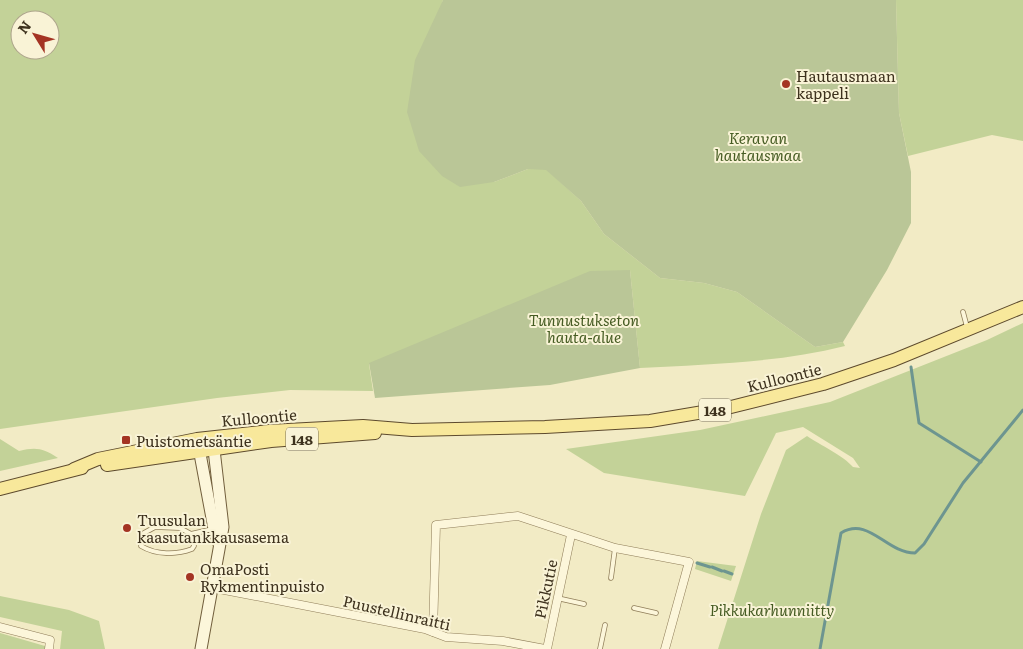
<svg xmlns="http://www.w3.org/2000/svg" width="1023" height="649" font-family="Literata,serif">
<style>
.green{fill:#c3d298;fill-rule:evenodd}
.cemetery{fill:#bac697}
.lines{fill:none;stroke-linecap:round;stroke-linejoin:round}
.stream{stroke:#6d9590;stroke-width:3}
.lane-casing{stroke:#8f7d59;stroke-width:5.5}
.street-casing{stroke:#8f7d59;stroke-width:9}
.secondary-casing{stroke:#715e3c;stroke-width:13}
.primary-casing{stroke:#5d4a2d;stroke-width:14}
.lane{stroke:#fcf6da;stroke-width:4}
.street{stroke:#fcf6da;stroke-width:8}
.secondary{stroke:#fcf6da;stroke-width:11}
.primary{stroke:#f8e89b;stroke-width:12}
.poi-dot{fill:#a43423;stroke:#f9f3d6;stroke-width:2}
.labels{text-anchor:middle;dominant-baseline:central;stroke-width:4;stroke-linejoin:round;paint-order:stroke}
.shield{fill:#f9f3d6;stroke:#766c55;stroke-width:1}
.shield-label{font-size:14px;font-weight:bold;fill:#3e321e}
.poi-label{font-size:15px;fill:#3e321e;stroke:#f9f3d6;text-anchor:start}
.park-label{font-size:15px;font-style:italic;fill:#465c23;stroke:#f9f3d6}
.street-label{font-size:15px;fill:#3e321e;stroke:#f9f3d6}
</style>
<rect width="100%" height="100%" fill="#f2ebc5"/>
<!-- green -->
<g class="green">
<path d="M0,0H443L440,11L494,182L528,169H546L581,201L604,234L660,278L704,283L737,292L815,347L843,342L845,346C778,363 708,364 640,368L630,270L369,364L373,391L290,390L217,398L0,429ZM20,20H50V50H20Z"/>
<polygon points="896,0 1023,0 1023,141 992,135 908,156 899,113"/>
<path d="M1023,323V649H718L761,514L786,450L807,436C820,445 844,456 853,467L860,468L853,458L803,427L776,433L745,496L604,473L566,449L700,430L830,402L987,340Z"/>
<path d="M0,439L19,451C36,447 43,448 58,458L0,471Z"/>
<polygon points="697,561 736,566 731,581 695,569"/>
<polygon points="0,596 69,610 99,621 105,649 60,649 62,631 0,617"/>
<polygon points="0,633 45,646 45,649 0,649"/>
</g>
<!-- cemetery -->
<g class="cemetery">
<polygon points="443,0 896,0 899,113 911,172 911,223 887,270 843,342 815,347 737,292 704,283 660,278 604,234 581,201 546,170 528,169 494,182 460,187 442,176 419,151 407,112 415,60"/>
<polygon points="630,270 640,368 550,385 375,398 369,363 590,271"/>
</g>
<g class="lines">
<!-- stream -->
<g class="stream">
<polyline points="911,367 919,423 981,462"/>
<polyline points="697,563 710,567"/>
<polyline points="712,567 722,571"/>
<polyline points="724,571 732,574"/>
<path d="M820,649L841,533C869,516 886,553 915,553L924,544L963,483L1023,410"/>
</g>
<defs>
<g id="lane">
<polyline points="963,312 967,327"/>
<path d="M155,527L180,528L191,534L194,546L192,549C176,555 156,555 141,546L144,533Z"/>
<polyline points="191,534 213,529"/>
<polyline points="611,578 615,548"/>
<polyline points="557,598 584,604"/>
<polyline points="634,608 656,613"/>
<polyline points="600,649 605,625"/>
</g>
<g id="street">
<polyline points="214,588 425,629 446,637 503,641 545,649"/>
<polyline points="0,627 50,640 49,649"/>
<polyline points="433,632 436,525 518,516 615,548 689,562 665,649"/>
<polyline points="547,649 571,535"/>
</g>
<g id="secondary">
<polyline points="198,443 214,529 219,544"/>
<polyline points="201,649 223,527 213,441"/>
</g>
<g id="primary">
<polyline points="107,465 271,441 375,433"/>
<polyline points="74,469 98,459 197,439 269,431 363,426 412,430 545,427 650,421 727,408 823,384 894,360 1023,307"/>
<polyline points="0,489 82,468"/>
</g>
</defs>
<!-- lane casing -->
<use href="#lane" class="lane-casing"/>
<!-- street casing -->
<use href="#street" class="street-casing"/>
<!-- secondary casing -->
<use href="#secondary" class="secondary-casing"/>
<!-- primary casing -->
<use href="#primary" class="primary-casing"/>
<!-- lane -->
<use href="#lane" class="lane"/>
<!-- street -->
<use href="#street" class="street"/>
<!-- secondary -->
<use href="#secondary" class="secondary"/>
<!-- primary -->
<use href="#primary" class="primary"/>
</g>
<!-- markers -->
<g class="poi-dot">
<circle cx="786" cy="84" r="5"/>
<rect x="121" y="435" width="10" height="10" rx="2.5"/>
<circle cx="127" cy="528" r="5"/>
<circle cx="190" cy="577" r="5"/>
</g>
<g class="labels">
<!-- shield labels -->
<g class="shield">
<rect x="699" y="398.5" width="32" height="23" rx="4"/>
<rect x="286" y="427.5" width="32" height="23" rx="4"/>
</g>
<g class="shield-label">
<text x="715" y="410">148</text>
<text x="302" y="439">148</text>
</g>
<!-- poi labels -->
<g class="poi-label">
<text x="796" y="75">Hautausmaan<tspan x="796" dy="17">kappeli</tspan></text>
<text x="136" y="440">Puistometsäntie</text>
<text x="137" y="519">Tuusulan<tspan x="137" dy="17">kaasutankkausasema</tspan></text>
<text x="200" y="568">OmaPosti<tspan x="200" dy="17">Rykmentinpuisto</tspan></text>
</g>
<!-- park labels -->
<g class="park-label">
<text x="758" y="137">Keravan<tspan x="758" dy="17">hautausmaa</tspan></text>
<text x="584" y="319">Tunnustukseton<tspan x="584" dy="17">hauta-alue</tspan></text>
<text x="772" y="609">Pikkukarhunniitty</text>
</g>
<!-- street labels -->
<g class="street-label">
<text transform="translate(784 377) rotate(-14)">Kulloontie</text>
<text transform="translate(259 417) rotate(-5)">Kulloontie</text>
<text transform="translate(545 589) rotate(-78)">Pikkutie</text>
<text transform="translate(397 612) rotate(13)">Puustellinraitti</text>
</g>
</g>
<!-- north arrow -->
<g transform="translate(35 35) rotate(307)"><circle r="24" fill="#f9f3d6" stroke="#aea68c"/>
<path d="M0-4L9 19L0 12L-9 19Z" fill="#a43423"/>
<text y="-8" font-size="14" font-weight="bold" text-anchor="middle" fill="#3e321e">N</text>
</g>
</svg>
